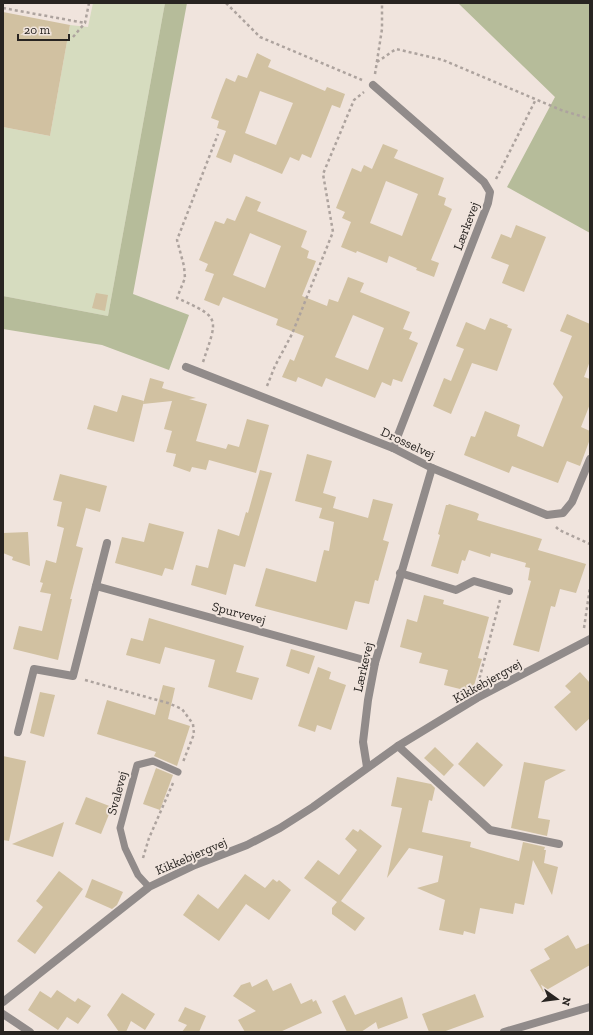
<svg xmlns="http://www.w3.org/2000/svg" width="593" height="1035" font-family="'Zilla Slab',serif">
<style>
.green{fill:#d6dcbf}
.forest{fill:#b6bc9a}
.building{fill:#d1c1a1;fill-rule:evenodd}
.lines{fill:none;stroke-linecap:round;stroke-linejoin:round}
.path{stroke:#ada39e;stroke-width:2.5;stroke-dasharray:3 3;stroke-linecap:butt}
.service{stroke:#918b8a;stroke-width:7}
.minor{stroke:#918b8a;stroke-width:8}
.tertiary{stroke:#918b8a;stroke-width:8}
.labels{text-anchor:middle;dominant-baseline:central;stroke-width:4;stroke-linejoin:round;paint-order:stroke}
.street-label{font-size:13px;fill:#282421;stroke:#f0e4dd}
</style>
<rect width="100%" height="100%" fill="#f0e4dd"/>
<!-- green -->
<polygon class="green" points="93,3 165,3 108,316 3,296 3,127 50,136 70,25 88,27"/>
<!-- forest -->
<g class="forest">
<polygon points="165,3 187,3 133,294 189,315 169,370 102,345 3,329 3,296 108,316"/>
<polygon points="458,3 590,3 590,233 507,187 555,97"/>
</g>
<!-- building -->
<g class="building">
<polygon points="3,12 70,25 50,136 3,127"/>
<path d="M257,53L271,60L268,67L325,91L327,87L345,94L340,108L332,105L311,158L302,154L299,161L290,157L282,174L234,154L231,163L216,157L226,131L217,128L219,121L211,118L220,93L226,78L235,82L238,75L247,78ZM260,91L293,103L276,145L245,133Z"/>
<path d="M383,144L398,150L394,158L444,178L438,195L446,198L444,205L452,209L431,260L439,263L434,277L416,270L417,268L389,256L387,263L357,251L356,253L341,247L351,222L342,218L345,212L336,208L352,168L361,172L364,165L372,169ZM386,181L418,194L402,236L370,223Z"/>
<path d="M246,196L261,202L257,211L307,231L301,247L309,251L307,258L316,261L302,296L327,306L329,299L338,302L348,277L364,283L360,292L410,312L403,329L412,332L409,339L418,343L402,382L393,379L391,386L382,382L375,398L326,378L322,387L298,377L296,382L282,377L290,359L294,361L304,336L276,325L278,319L223,297L219,306L204,300L214,274L205,271L208,264L199,260L215,221L224,224L227,218L235,221ZM250,233L281,246L265,288L233,275ZM353,315L384,328L368,370L335,357Z"/>
<polygon points="516,225 546,237 524,292 502,283 509,265 491,258 501,234 511,238"/>
<polygon points="96,293 108,295 105,311 92,308"/>
<polygon points="567,314 590,324 590,361 584,377 590,379 590,404 581,427 590,431 590,439 580,466 567,461 558,483 512,466 509,473 464,455 471,436 475,437 485,411 520,425 517,436 543,447 563,397 553,384 572,336 560,331"/>
<polygon points="490,318 508,325 507,327 512,329 497,371 472,363 451,414 433,406 444,378 451,381 464,349 456,346 466,322 485,330"/>
<polygon points="150,378 164,382 162,388 196,398 189,399 207,404 196,441 226,449 228,444 239,447 247,419 269,425 256,473 209,460 206,470 192,467 190,472 173,466 176,454 166,452 172,431 164,429 172,401 143,404"/>
<polygon points="122,395 144,401 134,442 87,429 94,405 117,412"/>
<polygon points="307,454 332,461 323,493 336,497 333,508 368,518 373,499 393,504 383,540 389,542 378,581 375,580 369,604 355,601 347,630 255,606 266,568 316,582 324,550 329,551 334,522 319,518 322,508 295,501"/>
<polygon points="260,470 272,473 245,567 234,564 226,595 191,585 196,565 208,568 218,529 239,536 246,512 248,513"/>
<polygon points="60,474 107,486 100,512 86,508 76,546 83,548 70,599 72,599 58,660 13,649 19,626 42,631 51,594 40,592 43,583 40,582 46,560 56,563 64,528 57,526 62,502 53,500"/>
<polygon points="449,504 475,512 479,514 477,520 542,539 538,550 586,564 576,593 560,589 555,607 551,606 539,652 513,645 531,581 528,580 530,568 525,567 526,563 491,553 490,557 469,550 465,561 462,560 458,574 431,566 440,535 438,534 446,505 448,505"/>
<polygon points="149,523 184,532 173,570 165,568 162,576 115,563 122,537 144,542"/>
<polygon points="28,532 30,566 12,560 13,557 3,553 3,533"/>
<polygon points="424,595 444,600 443,604 489,617 478,658 482,659 472,692 444,685 448,670 419,663 422,653 400,647 407,619 417,622"/>
<polygon points="149,618 244,646 236,672 259,678 252,700 208,687 215,660 165,647 160,664 126,655 131,638 143,641"/>
<polygon points="291,649 315,656 309,674 286,666"/>
<polygon points="318,667 331,672 329,679 346,685 331,730 317,725 315,732 298,726"/>
<polygon points="580,672 590,683 590,718 576,731 554,707 571,692 565,686"/>
<polygon points="163,685 175,688 168,719 190,726 177,766 154,756 156,752 97,734 107,700 155,715"/>
<polygon points="40,692 55,695 44,737 30,733"/>
<polygon points="477,742 503,765 484,787 458,764"/>
<polygon points="435,747 454,765 444,776 424,758"/>
<polygon points="3,756 26,761 9,841 3,840"/>
<polygon points="524,762 566,770 545,781 538,818 550,820 547,836 511,828"/>
<polygon points="156,768 173,775 160,810 143,804"/>
<polygon points="397,777 431,784 435,788 432,801 429,800 422,832 471,842 470,847 519,861 523,842 545,847 544,850 546,850 544,863 558,867 552,895 533,860 524,905 515,903 513,914 480,908 475,934 464,931 463,935 439,930 445,900 417,888 438,882 443,856 409,848 387,878 402,808 391,806"/>
<polygon points="86,797 112,807 101,834 75,824"/>
<polygon points="64,822 53,857 12,844"/>
<polygon points="353,829 358,832 360,829 382,846 341,901 365,918 355,931 332,914 332,908 337,902 304,878 318,860 339,875 357,850 345,839"/>
<polygon points="59,871 83,889 35,954 17,941 43,907 36,901"/>
<polygon points="245,874 265,888 273,879 277,882 279,880 291,890 269,920 246,904 219,941 183,915 198,894 218,909"/>
<polygon points="92,879 123,892 117,905 112,909 85,897"/>
<polygon points="568,935 576,949 590,943 590,965 543,992 530,970 550,959 544,949"/>
<polygon points="267,979 273,991 291,983 301,1004 312,999 313,1002 316,1000 322,1013 280,1032 245,1032 238,1020 256,1011 233,996 241,985 250,982 252,987"/>
<polygon points="57,990 75,1002 78,998 91,1006 78,1024 67,1017 58,1030 28,1010 40,991 51,998"/>
<polygon points="122,993 155,1014 145,1030 131,1021 126,1032 119,1032 107,1015"/>
<polygon points="475,994 484,1017 443,1032 429,1032 422,1014"/>
<polygon points="345,995 355,1015 402,997 408,1018 378,1029 376,1022 361,1032 347,1032 332,1001"/>
<polygon points="185,1007 206,1016 199,1032 182,1032 187,1025 178,1021"/>
</g>
<g class="lines">
<!-- path -->
<g class="path">
<polyline points="226,3 260,37 362,80"/>
<polyline points="3,8 85,23"/>
<polyline points="73,37 85,23 89,3"/>
<polyline points="377,62 396,49 443,60 561,110 590,119"/>
<polyline points="375,74 382,29 382,3"/>
<polyline points="496,179 536,99"/>
<path d="M203,362C218,317 221,318 177,298L185,278L184,266L177,240L218,134"/>
<polyline points="267,386 275,366 292,334 333,232 323,174 354,100 364,92"/>
<polyline points="556,527 559,530 590,544"/>
<polyline points="584,628 590,587"/>
<polyline points="85,680 168,703 182,709 193,724 194,734 183,762"/>
<polyline points="478,684 500,600"/>
<polyline points="143,858 149,838 173,783"/>
</g>
<!-- service -->
<polyline class="service" points="149,887 138,875 125,848 120,828 137,765 153,761 178,772"/>
<!-- minor -->
<g class="minor">
<polyline points="373,85 484,182 490,192 488,203 393,448"/>
<polyline points="186,367 393,448 432,468 547,515 563,513 572,502 590,459"/>
<polyline points="400,573 456,590 474,581 509,591"/>
<polyline points="96,586 375,663"/>
<polyline points="18,732 34,669 73,676 107,543"/>
<polyline points="398,746 490,830 559,844"/>
<polyline points="367,767 363,742 368,700 375,663 432,468"/>
<polyline points="3,1002 149,887 195,865 247,845 280,828 313,807 398,746 477,698 590,639"/>
<polyline points="504,1032 590,1007"/>
</g>
<!-- tertiary -->
<polyline class="tertiary" points="3,1014 30,1032"/>
</g>
<g class="labels">
<!-- street labels -->
<g class="street-label">
<text transform="translate(466 226) rotate(-69)">Lærkevej</text>
<text transform="translate(408 443) rotate(25)">Drosselvej</text>
<text transform="translate(239 613) rotate(15)">Spurvevej</text>
<text transform="translate(363 667) rotate(-77)">Lærkevej</text>
<text transform="translate(487 681) rotate(-29)">Kikkebjergvej</text>
<text transform="translate(117 793) rotate(-75)">Svalevej</text>
<text transform="translate(191 856) rotate(-23)">Kikkebjergvej</text>
</g>
</g>
<!-- border -->
<rect width="593" height="1035" fill="none" stroke="#282421" stroke-width="8"/>
<!-- north arrow -->
<g transform="translate(557 999) rotate(104)" stroke="#f0e4dd" stroke-width="3" paint-order="stroke">
<path d="M0-3L7 15L0 10L-7 15Z" fill="#282421"/>
<text y="-6" font-size="11" font-weight="bold" text-anchor="middle" fill="#282421">N</text>
</g>
<!-- scale -->
<path d="M18 34v6h51v-6" fill="none" stroke="#282421" stroke-width="2"/>
<text x="24" y="34" font-size="12" fill="#282421" stroke="#f0e4dd" stroke-width="3" paint-order="stroke">20 m</text>
</svg>
